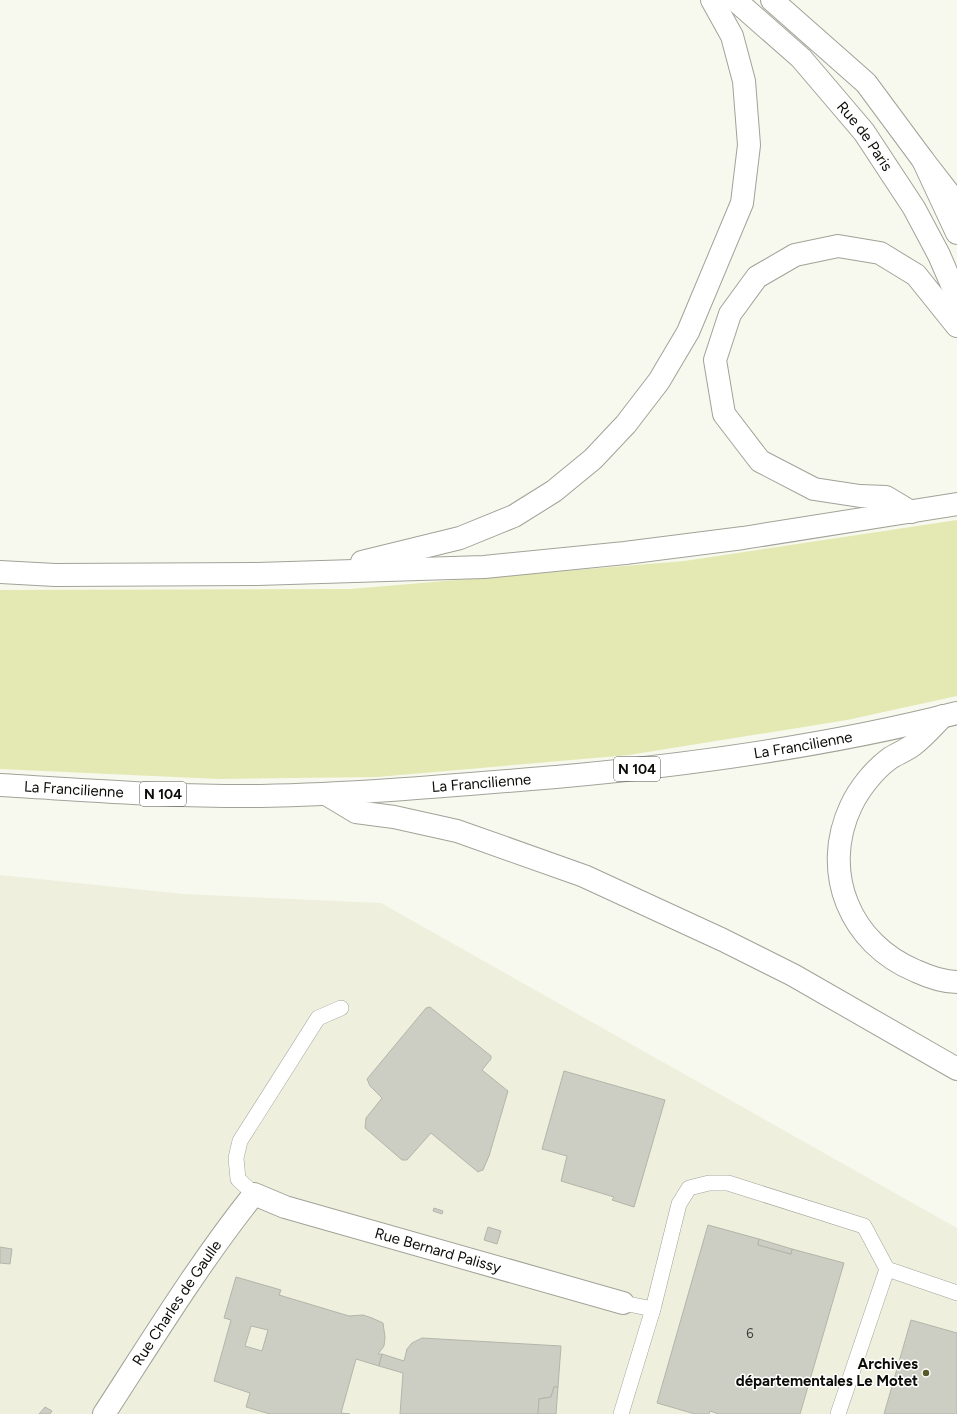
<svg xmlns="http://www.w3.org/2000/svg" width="957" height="1414" font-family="Figtree,sans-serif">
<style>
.built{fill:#eef0dd}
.green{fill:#e4e9b3}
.building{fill:#cdcec3;stroke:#b3b5aa;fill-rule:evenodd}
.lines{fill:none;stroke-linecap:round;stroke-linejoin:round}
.lane-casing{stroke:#a1a298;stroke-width:16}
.street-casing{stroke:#a1a298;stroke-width:24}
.secondary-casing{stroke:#a1a298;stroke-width:24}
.highway-casing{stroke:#a1a298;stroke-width:24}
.lane{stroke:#fff;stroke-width:15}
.street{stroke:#fff;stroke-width:22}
.secondary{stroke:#fff;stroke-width:22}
.highway{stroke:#fff;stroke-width:22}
.poi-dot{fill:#575a28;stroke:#fff;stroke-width:1.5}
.labels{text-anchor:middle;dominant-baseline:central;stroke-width:3;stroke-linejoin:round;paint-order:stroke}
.number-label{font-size:13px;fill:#3c3c38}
.shield{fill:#fff;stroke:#555553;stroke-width:1}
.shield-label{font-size:14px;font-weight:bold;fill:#0c0c09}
.street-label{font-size:15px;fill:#0c0c09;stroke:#fff}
.poi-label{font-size:15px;font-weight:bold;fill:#0c0c09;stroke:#fff;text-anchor:end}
</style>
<rect width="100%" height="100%" fill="#f8f9ee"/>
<!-- built -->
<polygon class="built" points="0,875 184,894 381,903 957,1228 957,1414 0,1414"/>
<!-- green -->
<polygon class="green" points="957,520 957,696 847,720 629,755 377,777 218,779 0,769 0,590 350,589 684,561"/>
<!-- building -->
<g class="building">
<polygon points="430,1007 491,1056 491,1059 482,1070 508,1091 489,1156 483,1170 480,1171 478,1172 431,1133 407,1160 402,1160 365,1128 366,1118 382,1098 370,1086 367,1079 426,1008"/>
<polygon points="564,1071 665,1100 634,1207 612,1200 614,1197 561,1181 567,1156 542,1149"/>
<polygon points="434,1208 443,1211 442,1214 433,1211"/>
<polygon points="708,1225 759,1239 758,1245 791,1254 792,1249 844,1263 800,1414 719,1414 710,1411 709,1414 695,1414 657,1403"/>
<polygon points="488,1227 501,1231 497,1244 484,1240"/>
<polygon points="759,1239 792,1249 791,1254 758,1245"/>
<polygon points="0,1247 12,1249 10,1264 0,1263"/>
<path d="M236,1277L281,1290L279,1295L349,1316L363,1315L372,1318L383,1323L385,1337L384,1346L378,1354H382L379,1366L356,1359L341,1413L350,1414H270L246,1407L250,1393L214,1381L231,1320L224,1318ZM251,1326L268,1330L262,1351L245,1346Z"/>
<polygon points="911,1320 957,1333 957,1414 884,1414"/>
<polygon points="422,1338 561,1346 558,1387 554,1387 551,1397 539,1399 538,1414 400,1414 403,1373 379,1366 382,1354 404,1361 407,1349 412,1343"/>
<polygon points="554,1387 558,1387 556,1414 538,1414 539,1399 551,1397"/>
<polygon points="45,1407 52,1411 50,1414 39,1414"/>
</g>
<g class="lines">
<defs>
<g id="lane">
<polyline points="254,1194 238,1179 236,1158 240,1141 318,1018 341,1008"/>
<polyline points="623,1303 653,1309"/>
<polyline points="621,1414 653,1309 679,1204 689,1188 709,1183 728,1183 864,1226 887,1269 957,1293"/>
<polyline points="838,1414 887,1269"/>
</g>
<g id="street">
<path id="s1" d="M104,1414C152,1340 199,1263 254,1194L285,1207L623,1303"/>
</g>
<g id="secondary">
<path id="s2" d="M735,0L801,58L864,132L914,208L939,255L955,292L957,300"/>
<polyline points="772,0 866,83 923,160 957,233"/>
</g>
<g id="highway">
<polyline points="923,160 957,204"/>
<polyline points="911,512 886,497 860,496 814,489 760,461 724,414 715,360 730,314 757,277 795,255 838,246 880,253 916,275 957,326"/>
<polyline points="362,562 460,538 514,516 554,491 593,459 626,424 659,381 688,332 742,203 749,145 744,81 732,36 712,0"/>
<polyline points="0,572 55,575 257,574 484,567 625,553 743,538 957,504"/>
<path d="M943,716C933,726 924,737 913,745C905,751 896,754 889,759C874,770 859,789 851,806C820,872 850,944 916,971C929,977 943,982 957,982"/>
<path id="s3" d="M0,785C87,790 174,797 261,796C360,794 458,785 556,777C689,765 828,746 957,713"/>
<polyline points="326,794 356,812 394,817 457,831 584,876 723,940 793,975 957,1069"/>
</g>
</defs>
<!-- lane casing -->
<use href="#lane" class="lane-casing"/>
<!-- street casing -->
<use href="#street" class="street-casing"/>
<!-- secondary casing -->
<use href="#secondary" class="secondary-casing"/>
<!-- highway casing -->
<use href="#highway" class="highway-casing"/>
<!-- lane -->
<use href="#lane" class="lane"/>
<!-- street -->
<use href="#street" class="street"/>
<!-- secondary -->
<use href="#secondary" class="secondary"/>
<!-- highway -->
<use href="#highway" class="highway"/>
</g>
<!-- markers -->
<circle class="poi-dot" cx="926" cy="1373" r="4"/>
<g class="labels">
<!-- number labels -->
<g class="number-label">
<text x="750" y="1333">6</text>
</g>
<!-- shield labels -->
<g class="shield">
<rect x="614" y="757" width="46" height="24" rx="3"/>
<rect x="140" y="782" width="46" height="24" rx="3"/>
</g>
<g class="shield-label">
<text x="637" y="769">N 104</text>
<text x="163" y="794">N 104</text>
</g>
<!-- street labels -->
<g class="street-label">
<text stroke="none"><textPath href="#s2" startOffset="189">Rue de Paris</textPath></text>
<text stroke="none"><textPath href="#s3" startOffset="806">La Francilienne</textPath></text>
<text stroke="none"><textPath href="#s3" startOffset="482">La Francilienne</textPath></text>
<text stroke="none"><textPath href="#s3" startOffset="74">La Francilienne</textPath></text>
<text stroke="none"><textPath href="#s1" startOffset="459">Rue Bernard Palissy</textPath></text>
<text stroke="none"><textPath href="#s1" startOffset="133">Rue Charles de Gaulle</textPath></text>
</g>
<!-- poi labels -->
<g class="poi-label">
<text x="918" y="1364">Archives<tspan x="918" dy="17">départementales Le Motet</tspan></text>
</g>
</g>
</svg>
